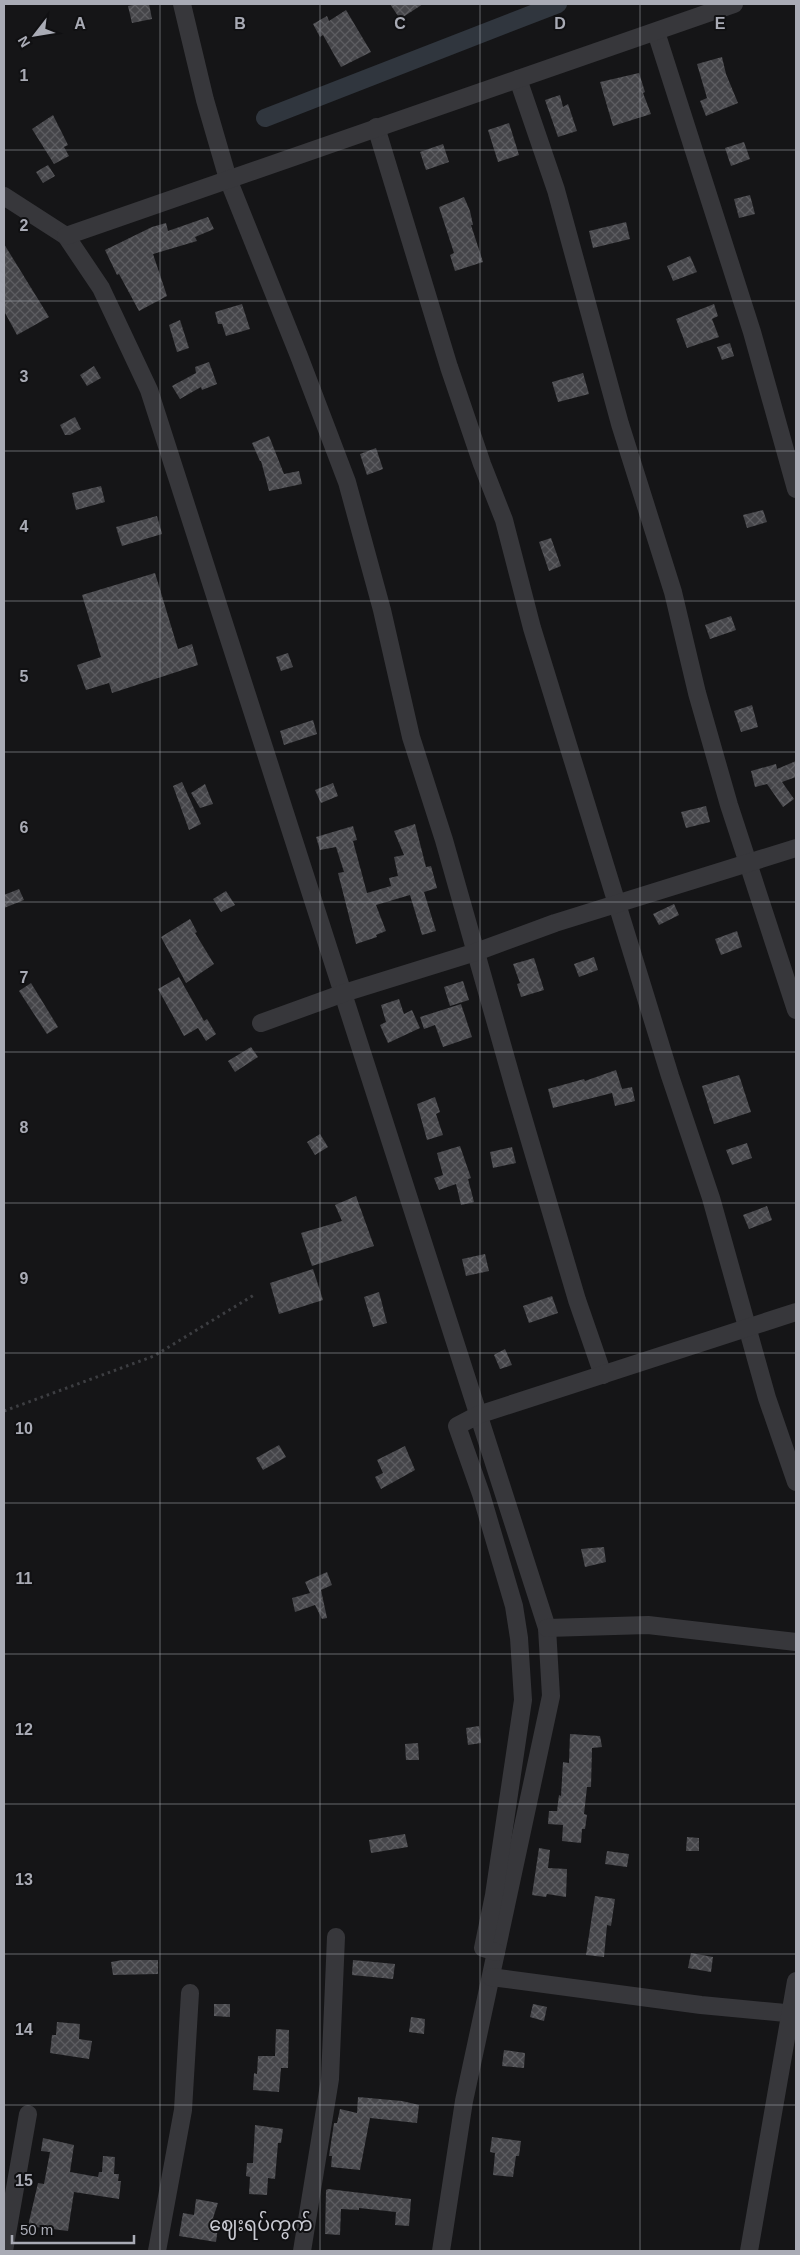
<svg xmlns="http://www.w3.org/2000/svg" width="800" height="2255" font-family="Helvetica,'Noto Sans Myanmar',sans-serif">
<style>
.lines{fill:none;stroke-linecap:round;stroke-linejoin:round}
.canal{stroke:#30363e;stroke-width:18}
.building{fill:url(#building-cross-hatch)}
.path{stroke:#3d3e42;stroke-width:3;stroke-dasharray:2.5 4;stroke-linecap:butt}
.minor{stroke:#37373b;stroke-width:18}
.grid{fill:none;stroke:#a9abb5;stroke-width:1;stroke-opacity:0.55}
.labels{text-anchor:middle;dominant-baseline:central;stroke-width:4;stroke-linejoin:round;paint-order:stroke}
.quarter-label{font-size:19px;fill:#c9cad2;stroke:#101012}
.grid-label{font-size:16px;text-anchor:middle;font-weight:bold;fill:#a9abb5;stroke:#101012;stroke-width:4;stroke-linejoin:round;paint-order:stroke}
</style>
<defs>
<pattern id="building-cross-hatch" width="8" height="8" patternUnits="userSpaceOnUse" patternTransform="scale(1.25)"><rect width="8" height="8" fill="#454549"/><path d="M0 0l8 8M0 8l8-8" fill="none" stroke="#5d5d61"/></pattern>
</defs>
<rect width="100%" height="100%" fill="#151517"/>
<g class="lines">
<!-- canal -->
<polyline class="canal" points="265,118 558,4"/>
</g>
<!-- building -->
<g class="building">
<polygon points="138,4 149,4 152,19 132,23 128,6"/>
<polygon points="390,4 423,4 400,19"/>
<polygon points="346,10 371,52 341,67 323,35 320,37 313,24 327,16 329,21"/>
<polygon points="722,57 726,74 738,103 706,116 700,101 707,98 697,64"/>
<polygon points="639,73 645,92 643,93 651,114 613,126 600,82"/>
<polygon points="560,95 563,107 568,104 577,131 558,137 545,100"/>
<polygon points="53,115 68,145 64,147 69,156 54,164 32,129"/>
<polygon points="509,123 519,155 498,162 488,130"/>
<polygon points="744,142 750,159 731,166 725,148"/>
<polygon points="443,144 449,162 426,170 420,152"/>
<polygon points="48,165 55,176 43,183 36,172"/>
<polygon points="750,195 755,214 739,218 734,199"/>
<polygon points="464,197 470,211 473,225 471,225 483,262 455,271 450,255 454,253 439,207"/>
<polygon points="208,217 214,229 195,237 197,241 153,254 167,296 139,311 119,274 117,275 105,250 152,227 166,223 168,231"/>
<polygon points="626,222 630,239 593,248 589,231"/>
<polygon points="4,244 49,317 17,335 4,311"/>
<polygon points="690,256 697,272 673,281 667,266"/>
<polygon points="242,304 250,329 226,336 222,324 218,324 215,312"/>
<polygon points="714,304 718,316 712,319 719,337 687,348 676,319"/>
<polygon points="180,320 189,348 177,352 169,325"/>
<polygon points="730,343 734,356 722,360 717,347"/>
<polygon points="209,362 217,384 202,390 201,387 180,399 172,386 196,373 195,367"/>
<polygon points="94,366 101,378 87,386 80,375"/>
<polygon points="583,373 589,394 558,402 552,382"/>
<polygon points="75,417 81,429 70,435 65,435 60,425"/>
<polygon points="269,436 284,474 299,471 302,484 269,491 261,461 260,461 252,443"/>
<polygon points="376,448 383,469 367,475 360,454"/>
<polygon points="101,486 105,502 76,510 72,493"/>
<polygon points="763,510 767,522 747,528 743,515"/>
<polygon points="157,516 162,534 122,546 116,527"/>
<polygon points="551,538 561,566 549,571 539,542"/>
<polygon points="155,573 178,649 192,644 198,665 112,693 109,683 86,690 77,665 101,657 82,595"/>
<polygon points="731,616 736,630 710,639 705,625"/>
<polygon points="288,653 293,667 281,671 276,657"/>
<polygon points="752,705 758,727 741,732 734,711"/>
<polygon points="313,720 317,734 284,745 280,731"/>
<polygon points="796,761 796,777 782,782 794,799 783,807 767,784 755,787 751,771 776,764 777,769"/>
<polygon points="182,782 201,824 189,830 173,786"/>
<polygon points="333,783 338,796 321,803 315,790"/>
<polygon points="205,784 213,804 200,808 191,793"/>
<polygon points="706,806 710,822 686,828 681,812"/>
<polygon points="415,824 426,867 431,866 437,888 424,892 436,931 422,935 410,895 376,905 386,931 376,935 377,937 356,944 338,873 344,872 336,847 320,850 316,837 353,826 357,840 353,841 367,893 391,886 389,878 398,876 394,857 404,855 394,831"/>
<polygon points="19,889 24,900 4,908 4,895"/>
<polygon points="226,891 235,905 221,912 213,899"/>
<polygon points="674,904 679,915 659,925 653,914"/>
<polygon points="190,919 197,932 195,933 214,964 186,983 161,937"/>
<polygon points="737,931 742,947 721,955 715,939"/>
<polygon points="594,957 598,970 579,977 574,964"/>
<polygon points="534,958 544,990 521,997 517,984 520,983 513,964"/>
<polygon points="179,977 204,1021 207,1019 216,1034 206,1041 198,1028 184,1036 158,989"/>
<polygon points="463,981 469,1000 450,1006 444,987"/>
<polygon points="31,983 58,1027 47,1034 19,991"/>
<polygon points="399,999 404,1014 412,1010 420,1028 388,1043 380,1025 386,1022 381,1005"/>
<polygon points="461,1004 472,1037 443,1047 435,1025 424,1029 420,1017"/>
<polygon points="251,1047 258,1057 235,1072 228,1061"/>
<polygon points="616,1070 622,1089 632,1087 635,1101 615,1106 612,1093 553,1108 548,1089 584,1079 585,1081"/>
<polygon points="739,1075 751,1112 714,1124 702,1086"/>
<polygon points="435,1097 440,1112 436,1114 443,1135 427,1140 417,1104"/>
<polygon points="320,1134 328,1147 315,1155 307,1142"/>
<polygon points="747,1143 752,1158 732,1165 726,1150"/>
<polygon points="460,1146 471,1178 468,1179 474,1202 461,1205 456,1184 439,1190 434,1178 443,1175 437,1153"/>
<polygon points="512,1147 516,1163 493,1168 490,1152"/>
<polygon points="356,1196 374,1246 312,1266 301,1233 342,1221 335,1205"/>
<polygon points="767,1206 772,1220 749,1229 743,1215"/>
<polygon points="485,1254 489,1271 466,1276 462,1259"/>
<polygon points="313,1269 323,1300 279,1314 270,1283"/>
<polygon points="379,1292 387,1323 373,1327 364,1297"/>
<polygon points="552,1296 558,1313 529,1323 523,1306"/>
<polygon points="505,1349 512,1365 500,1369 494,1355"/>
<polygon points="279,1445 286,1457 263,1470 256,1458"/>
<polygon points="405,1446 415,1470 381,1489 375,1477 383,1473 377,1460"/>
<polygon points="604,1547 606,1562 585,1567 581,1549"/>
<polygon points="327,1572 332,1585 321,1590 327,1618 322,1619 315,1605 295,1612 292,1598 310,1593 305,1582"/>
<polygon points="479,1726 481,1743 468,1745 466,1728"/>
<polygon points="570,1734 600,1736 602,1747 592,1748 591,1787 587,1787 584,1814 587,1815 585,1829 582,1829 581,1843 562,1841 563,1825 548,1824 549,1811 557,1811 559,1795 561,1796 563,1762 569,1763"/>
<polygon points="418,1743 419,1760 406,1760 405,1744"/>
<polygon points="405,1834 408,1847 371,1853 369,1840"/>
<polygon points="687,1837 699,1838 699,1851 686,1851"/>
<polygon points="539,1848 550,1850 548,1868 567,1869 566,1897 547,1894 546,1897 532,1895"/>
<polygon points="607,1851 629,1854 627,1867 605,1864"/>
<polygon points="595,1896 615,1899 611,1926 607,1925 604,1957 586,1955"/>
<polygon points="691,1953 713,1957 711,1972 688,1968"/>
<polygon points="122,1960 158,1960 158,1974 113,1975 111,1962"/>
<polygon points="353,1960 395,1964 393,1979 352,1975"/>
<polygon points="214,2004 230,2004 230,2017 214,2016"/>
<polygon points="533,2004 547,2007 544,2021 530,2017"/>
<polygon points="411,2017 425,2019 424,2034 409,2032"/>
<polygon points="57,2022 80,2024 79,2039 92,2041 89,2059 50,2053 52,2035 56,2035"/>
<polygon points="276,2029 289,2030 288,2068 281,2068 279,2092 253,2090 254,2073 257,2074 258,2056 275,2056"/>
<polygon points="504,2050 525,2053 524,2068 502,2066"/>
<polygon points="358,2097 402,2101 419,2105 417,2123 370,2118 360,2170 331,2167 332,2156 329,2156 334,2123 337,2123 340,2109 357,2113"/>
<polygon points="255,2125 283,2129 281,2143 278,2143 275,2179 268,2178 267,2195 249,2194 250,2177 246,2176 247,2163 253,2163"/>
<polygon points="492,2137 521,2141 519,2156 516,2156 513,2177 493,2175 495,2153 490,2152"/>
<polygon points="43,2138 74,2145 70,2172 98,2177 99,2172 102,2172 103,2156 115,2157 114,2174 119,2174 118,2181 121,2181 119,2199 74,2192 68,2231 28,2226 38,2183 44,2184 50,2152 41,2151"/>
<polygon points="328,2189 411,2199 409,2226 395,2225 396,2212 359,2208 359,2210 341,2209 340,2235 325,2234 326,2190"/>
<polygon points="196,2199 218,2203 213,2218 219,2220 216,2242 179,2236 183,2213 194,2215"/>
</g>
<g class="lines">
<!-- path -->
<polyline class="path" points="4,1411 154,1356 254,1295"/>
<!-- minor -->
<g class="minor">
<polyline points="182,4 205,100 228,179 299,356 347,482 382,610 411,737 444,840 514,1087 577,1300 603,1375"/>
<polyline points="656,32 752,332 796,489"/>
<polyline points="518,79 556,190 620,424 673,592 697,693 729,805 796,1010"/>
<polyline points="376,127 449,367 482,464 504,520 532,628 670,1076 711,1198 767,1398 796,1482"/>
<polyline points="4,196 66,236 101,288 149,390 547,1628 551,1696 464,2101 441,2251"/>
<polyline points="66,236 734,4"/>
<polyline points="261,1023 344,993 476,952 555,923 796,848"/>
<polyline points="547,1628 648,1625 796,1642"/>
<polyline points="496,1952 483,1948 494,1895 523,1700 519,1638 514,1606 481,1494 457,1426 478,1415 796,1312"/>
<polyline points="491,1977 701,2005 796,2014"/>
<polyline points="4,2251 28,2114"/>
<polyline points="157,2251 183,2110 190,1993"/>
<polyline points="302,2251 330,2079 336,1937"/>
<polyline points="749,2251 796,1981"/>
</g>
</g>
<!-- grid -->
<path class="grid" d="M160,4V2251M320,4V2251M480,4V2251M640,4V2251M4,150H796M4,301H796M4,451H796M4,601H796M4,752H796M4,902H796M4,1052H796M4,1203H796M4,1353H796M4,1503H796M4,1654H796M4,1804H796M4,1954H796M4,2105H796"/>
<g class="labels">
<!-- quarter labels -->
<g class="quarter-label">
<text x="261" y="2224">ဈေးရပ်ကွက်</text>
</g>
</g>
<g class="grid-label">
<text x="80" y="29">A</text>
<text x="240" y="29">B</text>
<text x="400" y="29">C</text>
<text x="560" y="29">D</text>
<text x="720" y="29">E</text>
<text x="24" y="81">1</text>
<text x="24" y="231">2</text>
<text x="24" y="382">3</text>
<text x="24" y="532">4</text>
<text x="24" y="682">5</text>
<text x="24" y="833">6</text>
<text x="24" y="983">7</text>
<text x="24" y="1133">8</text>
<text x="24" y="1284">9</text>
<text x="24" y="1434">10</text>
<text x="24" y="1584">11</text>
<text x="24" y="1735">12</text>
<text x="24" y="1885">13</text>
<text x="24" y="2035">14</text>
<text x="24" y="2186">15</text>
</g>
<!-- border -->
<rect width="800" height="2255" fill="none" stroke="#a9abb5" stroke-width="10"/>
<!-- north arrow -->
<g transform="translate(35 35) rotate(239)" stroke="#101012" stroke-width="4" paint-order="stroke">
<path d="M0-4L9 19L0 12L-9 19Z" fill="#a9abb5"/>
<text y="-8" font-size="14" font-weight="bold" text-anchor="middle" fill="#a9abb5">N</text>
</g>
<!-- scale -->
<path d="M12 2235v8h122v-8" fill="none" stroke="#a9abb5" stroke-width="2.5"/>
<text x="20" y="2235" font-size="15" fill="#a9abb5" stroke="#101012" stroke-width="4" paint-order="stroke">50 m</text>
</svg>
